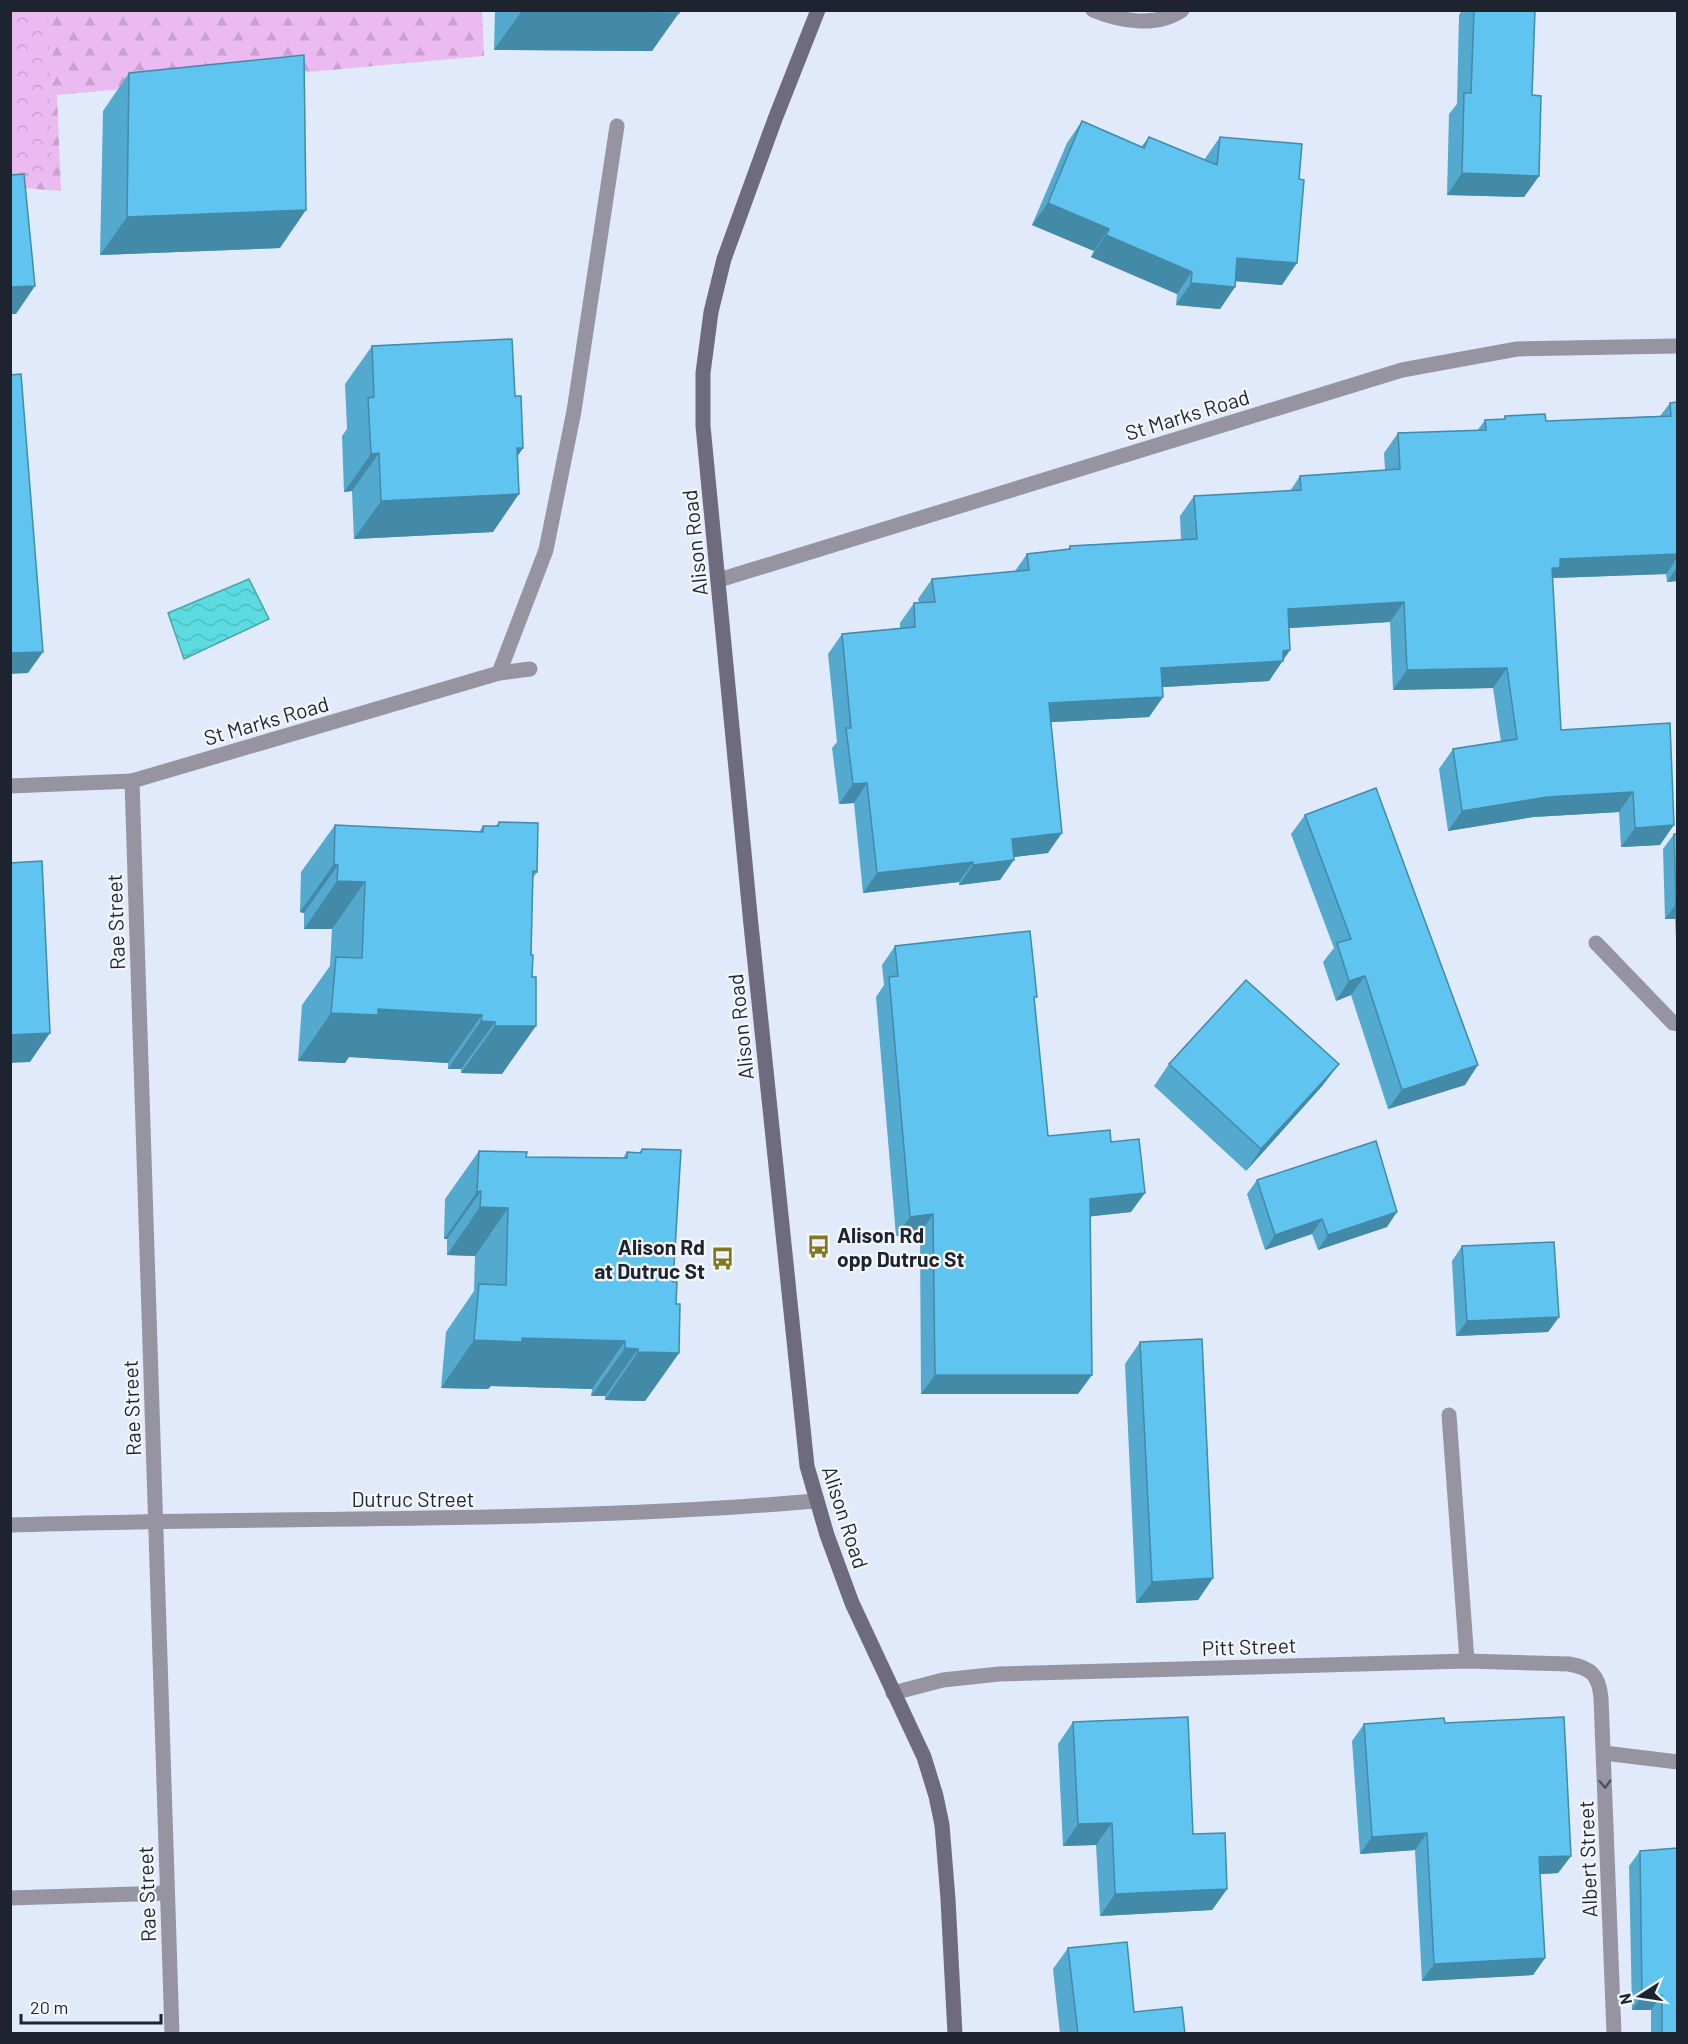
<svg xmlns="http://www.w3.org/2000/svg" width="1688" height="2044" font-family="Barlow,sans-serif">
<style>
.forest{fill:url(#forest-firs)}
.park{fill:url(#park-crowns)}
.water{fill:url(#water-waves);stroke:#49a5ab;stroke-width:1.5}
.lines{fill:none;stroke-linecap:round;stroke-linejoin:round}
.lane{stroke:#9694a1;stroke-width:15}
.street{stroke:#9694a1;stroke-width:15}
.secondary{stroke:#6e6b7e;stroke-width:15}
.wall{fill:#53a9ce}
.shaded-wall{fill:#4389a8}
.building{fill:#60c4f0;stroke:#4389a8;stroke-width:1.5}
.oneway{stroke:#4e515d}
.labels{text-anchor:middle;dominant-baseline:central;stroke-width:4.5;stroke-linejoin:round;paint-order:stroke}
.street-label{font-size:21px;fill:#1e242f;stroke:#f4f7fd}
.poi-label{font-size:21px;font-weight:bold;fill:#1e242f;stroke:#f4f7fd;text-anchor:start}
</style>
<defs>
<pattern id="forest-firs" width="22" height="20" patternUnits="userSpaceOnUse" patternTransform="scale(1.5)"><rect width="22" height="20" fill="#ebbaf1"/><path d="M5 1l3.5 6h-7zM16 11l3.5 6h-7z" fill="#c9a0cf"/></pattern>
<pattern id="park-crowns" width="20" height="18" patternUnits="userSpaceOnUse" patternTransform="scale(1.5)"><rect width="20" height="18" fill="#ebbaf1"/><path d="M2 6a3 3 0 1 1 6 0M12 15a3 3 0 1 1 6 0" fill="none" stroke="#c9a0cf"/></pattern>
<pattern id="water-waves" width="16" height="10" patternUnits="userSpaceOnUse" patternTransform="scale(1.5)"><rect width="16" height="10" fill="#5cdce0"/><path d="M0 5q4-4 8 0t8 0" fill="none" stroke="#50bdc0"/></pattern>
</defs>
<rect width="100%" height="100%" fill="#e0eafb"/>
<!-- forest -->
<polygon class="forest" points="10,11 482,11 484,56 57,95 61,191 11,187"/>
<!-- park -->
<polygon class="park" points="11,10 48,11 52,176 11,171"/>
<!-- water -->
<polygon class="water" points="249,579 269,619 184,659 168,613"/>
<g class="lines">
<!-- lane -->
<g class="lane">
<polyline points="499,673 546,550 574,411 617,126"/>
<polyline points="132,781 499,673 530,669"/>
<polyline points="1449,1415 1467,1661"/>
<polyline points="10,1898 167,1893"/>
</g>
<!-- street -->
<g class="street">
<path d="M1093,10C1120,21 1156,28 1182,10"/>
<polyline points="719,580 1402,370 1517,349 1678,346"/>
<polyline points="10,786 132,781 172,2034"/>
<polyline points="1596,943 1673,1023 1678,1024"/>
<path d="M10,1525C279,1516 548,1524 815,1501"/>
<path d="M893,1693L943,1680L999,1674L1467,1661L1569,1664C1591,1668 1599,1675 1601,1698L1614,2034"/>
<polyline points="1604,1753 1678,1762"/>
</g>
<!-- secondary -->
<polyline class="secondary" points="818,10 775,119 724,259 711,312 703,373 703,426 751,925 807,1466 827,1535 852,1603 924,1757 936,1796 942,1825 948,1899 955,2034"/>
</g>
<!-- wall -->
<g class="wall">
<polygon points="495,10 679,10 652,51 494,50"/>
<polygon points="1462,10 1474,10 1532,95 1539,176 1524,197 1447,195 1449,114 1457,104 1459,15"/>
<polygon points="129,73 280,248 100,255 103,111"/>
<polygon points="1082,121 1141,147 1149,137 1204,160 1220,137 1282,285 1235,281 1235,287 1220,309 1176,305 1177,294 1091,257 1094,251 1032,225 1067,143"/>
<polygon points="372,346 515,396 523,448 517,457 493,532 354,539 352,491 344,492 342,436 347,429 345,384"/>
<polygon points="1677,402 1677,581 1667,582 1666,574 1553,578 1552,579 1561,730 1670,723 1660,845 1621,847 1619,812 1533,817 1448,831 1439,769 1453,749 1501,742 1493,688 1393,690 1390,622 1289,628 1290,650 1269,681 1162,687 1163,697 1149,717 1051,722 1048,853 1014,857 1000,880 959,885 959,882 863,893 854,803 839,804 832,748 837,742 828,654 842,634 900,628 900,623 914,603 919,603 918,599 932,579 1015,571 1027,554 1068,549 1070,546 1181,540 1180,516 1194,496 1290,491 1300,476 1385,470 1384,453 1398,433 1477,431 1485,420 1503,419 1505,416 1546,421 1660,416 1670,403"/>
<polygon points="1305,815 1465,1085 1388,1109 1351,995 1336,1001 1323,962 1334,948 1291,834"/>
<polygon points="499,822 537,872 533,878 502,1074 461,1073 461,1069 448,1069 448,1063 349,1057 345,1063 298,1061 302,1005 330,966 332,929 304,929 304,913 300,912 301,872 335,825 479,832 483,826 496,826"/>
<polygon points="1674,834 1677,834 1677,958 1675,919 1665,919 1663,849"/>
<polygon points="895,946 1034,1001 1048,1136 1111,1142 1131,1212 1090,1216 1078,1394 921,1394 920,1234 896,1236 876,997 884,985 882,965"/>
<polygon points="1169,1064 1323,1085 1246,1171 1154,1086"/>
<polygon points="642,1149 673,1282 679,1353 645,1401 605,1400 605,1396 591,1396 592,1389 491,1386 488,1389 441,1388 446,1332 474,1291 475,1256 447,1255 447,1239 444,1239 445,1199 479,1151 526,1157 623,1158 627,1152 639,1153"/>
<polygon points="1257,1180 1387,1227 1318,1250 1312,1234 1265,1250 1247,1194"/>
<polygon points="1462,1246 1559,1317 1548,1332 1456,1336 1452,1261"/>
<polygon points="1140,1342 1213,1578 1198,1600 1136,1603 1125,1364"/>
<polygon points="1073,1722 1193,1834 1227,1889 1212,1910 1100,1916 1096,1845 1063,1846 1058,1744"/>
<polygon points="1445,1723 1571,1856 1558,1873 1540,1874 1545,1958 1533,1975 1422,1981 1415,1850 1360,1854 1352,1741 1364,1724"/>
<polygon points="1640,1851 1677,2034 1651,2034 1651,2010 1632,2010 1629,1866"/>
<polygon points="1068,1948 1134,2012 1185,2034 1060,2034 1053,1969"/>
</g>
<!-- shaded-wall -->
<g class="shaded-wall">
<polygon points="521,12 679,13 652,51 494,50"/>
<polygon points="1462,173 1539,176 1524,197 1447,195"/>
<polygon points="1048,203 1109,229 1094,251 1032,225"/>
<polygon points="306,210 280,248 100,255 127,217"/>
<polygon points="1106,235 1192,272 1177,294 1091,257"/>
<polygon points="1237,258 1297,263 1282,285 1222,280"/>
<polygon points="1191,283 1235,287 1220,309 1176,305"/>
<polygon points="35,286 16,314 10,314 10,287"/>
<polygon points="517,448 523,448 496,486"/>
<polygon points="379,453 352,491 344,492 371,454"/>
<polygon points="519,494 493,532 354,539 381,501"/>
<polygon points="1677,554 1677,558 1666,574 1553,578 1546,588 1552,568 1560,559"/>
<polygon points="1677,567 1677,581 1667,582"/>
<polygon points="1404,602 1390,622 1274,629 1288,609"/>
<polygon points="1290,650 1269,681 1147,688 1161,668"/>
<polygon points="43,652 28,673 10,674 10,653"/>
<polygon points="1507,668 1493,688 1393,690 1407,670"/>
<polygon points="1163,697 1149,717 1036,723 1049,703"/>
<polygon points="867,783 854,803 839,804 853,784"/>
<polygon points="1633,792 1619,812 1533,817 1448,831 1462,811 1547,797"/>
<polygon points="1674,825 1660,845 1621,847 1635,828"/>
<polygon points="1062,833 1048,853 998,859 1012,839"/>
<polygon points="1014,860 1000,880 959,885 973,865"/>
<polygon points="973,862 959,882 863,893 877,873"/>
<polygon points="334,864 338,865 304,913 300,912"/>
<polygon points="337,881 365,882 332,929 304,929"/>
<polygon points="1676,904 1677,904 1677,916 1675,919 1665,919"/>
<polygon points="1365,976 1351,995 1336,1001 1349,981"/>
<polygon points="378,1009 482,1015 448,1063 349,1057 345,1063 298,1061 331,1013"/>
<polygon points="481,1021 495,1022 461,1069 448,1069"/>
<polygon points="495,1026 536,1026 502,1074 461,1073"/>
<polygon points="50,1033 30,1062 10,1063 10,1035"/>
<polygon points="1339,1064 1323,1085 1246,1171 1261,1149"/>
<polygon points="1478,1065 1465,1085 1388,1109 1402,1090"/>
<polygon points="481,1191 447,1239 444,1239 477,1192"/>
<polygon points="1145,1193 1131,1212 1077,1218 1090,1199"/>
<polygon points="480,1207 508,1208 475,1256 447,1255"/>
<polygon points="1397,1212 1387,1227 1318,1250 1328,1235"/>
<polygon points="933,1214 920,1234 896,1236 910,1217"/>
<polygon points="1322,1219 1312,1234 1265,1250 1275,1235"/>
<polygon points="1559,1317 1548,1332 1456,1336 1467,1321"/>
<polygon points="522,1338 625,1341 592,1389 491,1386 488,1389 441,1388 474,1340"/>
<polygon points="625,1348 638,1349 605,1396 591,1396"/>
<polygon points="638,1352 679,1353 645,1401 605,1400"/>
<polygon points="935,1375 1092,1375 1078,1394 921,1394"/>
<polygon points="1213,1578 1198,1600 1136,1603 1152,1582"/>
<polygon points="1112,1823 1096,1845 1063,1846 1078,1824"/>
<polygon points="1427,1833 1415,1850 1360,1854 1372,1837"/>
<polygon points="1571,1856 1558,1873 1527,1875 1539,1857"/>
<polygon points="1227,1889 1212,1910 1100,1916 1115,1894"/>
<polygon points="1545,1958 1533,1975 1422,1981 1434,1964"/>
<polygon points="1662,1995 1651,2010 1632,2010 1642,1996"/>
</g>
<!-- building -->
<g class="building">
<polygon points="521,10 679,10 679,13 521,12"/>
<polygon points="1474,10 1535,10 1532,95 1541,96 1539,176 1462,173 1464,93 1471,93"/>
<polygon points="304,55 306,210 127,217 129,73"/>
<polygon points="1082,121 1144,148 1149,137 1217,165 1220,137 1302,144 1299,179 1304,180 1297,263 1237,258 1235,287 1191,283 1192,272 1106,235 1109,229 1048,203"/>
<polygon points="24,174 35,286 10,287 10,175"/>
<polygon points="512,339 515,396 521,396 523,448 517,448 519,494 381,501 379,453 371,454 368,398 374,397 372,346"/>
<polygon points="21,374 43,652 10,653 10,375"/>
<polygon points="1677,402 1677,554 1560,559 1560,568 1552,568 1561,730 1670,723 1674,825 1635,828 1633,792 1547,797 1462,811 1453,749 1517,739 1507,668 1407,670 1404,602 1288,609 1290,650 1283,651 1283,661 1161,668 1163,697 1049,703 1062,833 1012,839 1014,860 973,865 973,862 877,873 867,783 853,784 846,728 851,728 842,634 915,627 914,603 935,602 932,579 1029,570 1027,554 1070,549 1070,546 1197,539 1194,496 1301,490 1300,476 1400,469 1398,433 1486,430 1485,420 1505,419 1505,416 1545,414 1546,421 1671,416 1670,403"/>
<polygon points="1376,788 1478,1065 1402,1090 1365,976 1349,981 1337,943 1351,939 1305,815"/>
<polygon points="499,822 538,823 537,872 533,871 531,955 533,955 532,977 536,977 536,1026 495,1026 495,1022 481,1021 482,1015 378,1009 378,1015 331,1013 336,957 362,958 365,882 337,881 338,865 334,864 335,825 483,832 483,826 498,826"/>
<polygon points="1674,834 1677,834 1677,904 1676,904"/>
<polygon points="42,861 50,1033 10,1035 10,863"/>
<polygon points="1030,931 1037,997 1034,997 1048,1136 1110,1130 1111,1142 1139,1139 1145,1193 1090,1199 1092,1375 935,1375 933,1214 910,1217 889,977 898,976 895,946"/>
<polygon points="1246,980 1339,1064 1261,1149 1169,1064"/>
<polygon points="1376,1141 1397,1212 1328,1235 1322,1219 1275,1235 1257,1180"/>
<polygon points="642,1149 681,1150 673,1282 677,1282 676,1304 680,1304 679,1353 638,1352 638,1349 625,1348 625,1341 522,1338 522,1342 474,1340 479,1284 506,1285 508,1208 480,1207 481,1191 477,1192 479,1151 527,1152 526,1157 627,1158 627,1152 641,1153"/>
<polygon points="1554,1242 1559,1317 1467,1321 1462,1246"/>
<polygon points="1202,1339 1213,1578 1152,1582 1140,1342"/>
<polygon points="1188,1717 1193,1834 1225,1833 1227,1889 1115,1894 1112,1823 1078,1824 1073,1722"/>
<polygon points="1564,1717 1571,1856 1539,1857 1545,1958 1434,1964 1427,1833 1372,1837 1364,1724 1444,1718 1445,1723"/>
<polygon points="1677,1848 1677,2034 1662,2034 1662,1995 1642,1996 1640,1851"/>
<polygon points="1127,1942 1134,2012 1182,2007 1185,2034 1078,2034 1068,1948"/>
</g>
<!-- one-way arrows -->
<defs><path id="oneway-chevron" d="M-2-3.5L2.5 0L-2 3.5" fill="none" stroke-width="1.6" stroke-linecap="round" stroke-linejoin="round" transform="scale(1.5)"/></defs>
<use class="oneway" href="#oneway-chevron" transform="translate(1605 1784) rotate(88)"/>
<!-- icons -->
<defs>
<symbol id="bus-bare" viewBox="-9 -9 18 18"><path d="M-5-6H5V4H4V6H2V4H-2V6H-4V4H-5ZM-3.5-4V0h7V-4ZM-3.5 1.2v1.5H-2V1.2ZM2 1.2v1.5H3.5V1.2Z" fill="#81791f" stroke="#f4f7fd" stroke-width="2.5" paint-order="stroke"/></symbol>
</defs>
<g fill-rule="evenodd">
<use href="#bus-bare" x="802" y="1230" width="33" height="33"/>
<use href="#bus-bare" x="706" y="1242" width="33" height="33"/>
</g>
<g class="labels">
<!-- street labels -->
<g class="street-label">
<text transform="translate(1187 414) rotate(-17)">St Marks Road</text>
<text transform="translate(694 543) rotate(-96)">Alison Road</text>
<text transform="translate(266 720) rotate(-16)">St Marks Road</text>
<text transform="translate(115 922) rotate(-92)">Rae Street</text>
<text transform="translate(740 1027) rotate(-96)">Alison Road</text>
<text transform="translate(131 1408) rotate(-92)">Rae Street</text>
<text x="413" y="1498">Dutruc Street</text>
<text transform="translate(846 1517) rotate(72)">Alison Road</text>
<text transform="translate(1249 1646) rotate(-2)">Pitt Street</text>
<text transform="translate(1587 1859) rotate(-92)">Albert Street</text>
<text transform="translate(146 1894) rotate(-92)">Rae Street</text>
</g>
<!-- poi labels -->
<g class="poi-label">
<text x="837" y="1234">Alison Rd<tspan x="837" dy="24">opp Dutruc St</tspan></text>
<text x="705" y="1246" text-anchor="end">Alison Rd<tspan x="705" dy="24">at Dutruc St</tspan></text>
</g>
</g>
<!-- border -->
<rect width="1688" height="2044" fill="none" stroke="#1e242f" stroke-width="24"/>
<!-- north arrow -->
<g transform="translate(1640 1996) rotate(258)" stroke="#f4f7fd" stroke-width="4.5" paint-order="stroke">
<path d="M0-4.5L10 22L0 15L-10 22Z" fill="#1e242f"/>
<text y="-9" font-size="16" font-weight="bold" text-anchor="middle" fill="#1e242f">N</text>
</g>
<!-- scale -->
<path d="M21 2014v9h140v-9" fill="none" stroke="#1e242f" stroke-width="3"/>
<text x="30" y="2014" font-size="18" fill="#1e242f" stroke="#f4f7fd" stroke-width="4.5" paint-order="stroke">20 m</text>
</svg>
